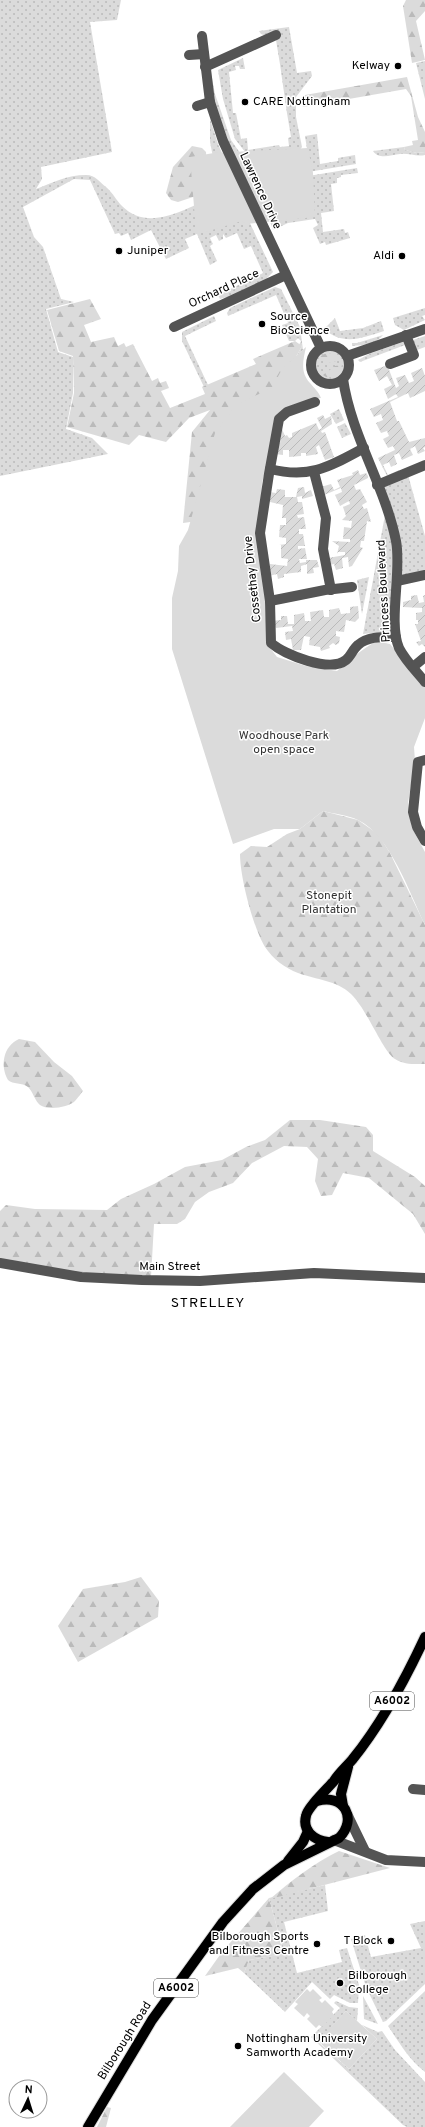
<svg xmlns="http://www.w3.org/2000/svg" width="425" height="2127" font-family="Overpass,sans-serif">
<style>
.grass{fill:url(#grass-dots)}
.forest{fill:url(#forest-firs)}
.park{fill:#dbdbdb}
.garden{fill:url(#garden-furrows)}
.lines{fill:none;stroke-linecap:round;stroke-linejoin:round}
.major-casing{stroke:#dbdbdb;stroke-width:12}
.minor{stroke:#545454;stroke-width:10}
.major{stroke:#000;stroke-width:10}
.poi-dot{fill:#000;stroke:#fff;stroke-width:1.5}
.labels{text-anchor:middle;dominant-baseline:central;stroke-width:3;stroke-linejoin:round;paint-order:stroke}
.shield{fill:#fff;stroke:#4c4c4c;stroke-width:1}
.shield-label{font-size:11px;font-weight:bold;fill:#000}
.poi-label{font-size:12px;fill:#000;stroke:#fff;text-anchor:start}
.street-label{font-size:12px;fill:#000;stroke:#fff}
.park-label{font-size:12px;fill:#323232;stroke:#fff}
.quarter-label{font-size:14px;letter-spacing:1px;fill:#000;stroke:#fff}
</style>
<defs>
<pattern id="grass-dots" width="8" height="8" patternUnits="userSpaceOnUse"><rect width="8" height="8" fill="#dbdbdb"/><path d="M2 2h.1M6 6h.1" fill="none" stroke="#bababa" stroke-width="1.8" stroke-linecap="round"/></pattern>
<pattern id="forest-firs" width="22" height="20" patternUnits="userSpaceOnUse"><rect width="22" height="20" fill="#dbdbdb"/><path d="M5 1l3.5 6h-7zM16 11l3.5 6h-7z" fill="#bababa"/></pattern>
<pattern id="garden-furrows" width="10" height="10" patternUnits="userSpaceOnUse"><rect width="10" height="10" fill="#dbdbdb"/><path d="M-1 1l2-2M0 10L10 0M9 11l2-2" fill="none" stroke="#bababa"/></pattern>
</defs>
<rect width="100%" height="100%" fill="#fff"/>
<!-- grass -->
<g class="grass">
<path d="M0,0H121L117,20L90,22L112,152L41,167L42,179L36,189C52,183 67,175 86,175C96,175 99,182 106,187C113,193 116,200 122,206C148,232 184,210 210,198L249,221L273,272L267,278L268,280L228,299L227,297L220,299L218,295L263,273L251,246L244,249L237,233L226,238L223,234V239L219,241L216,235L210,238L213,244L210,246L217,261L210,265L197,234L185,239L189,248L166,259L151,230L131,240L128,233L121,236L119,233L115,234L90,180L74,179L23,207L34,237L43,247L61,299L74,302L46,309L58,352L73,357V393L66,429L92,438L108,454L0,476Z"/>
<path d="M289,27L297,73L311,71L312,76L296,97V117L302,147L290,164L260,171L235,139L223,99L218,70L243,58L245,69H240L239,66H235L236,70L229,72L233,113H236L241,139L247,138L248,150L279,145L280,147L289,146L288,138L291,137C285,105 282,73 276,40L261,34L259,31Z"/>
<polygon points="425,61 425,99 416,63"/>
<polygon points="211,73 215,94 231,140 256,176 237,164 213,100"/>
<polygon points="210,119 218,144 232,175 213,157 210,142"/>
<polygon points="317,134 320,164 338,161 338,158 355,155 356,164 296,174 307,149 305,136"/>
<path d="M404,147L405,150L417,153L425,152V155C417,157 408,153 400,154C391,155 379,160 373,151Z"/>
<polygon points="357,168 358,173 341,175 341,177 337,178 337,183 331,184 334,211 321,213 323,232 344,229 345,233 348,232 350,238 326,245 325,242 320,244 313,228 318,225 315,219 288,223 273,230 269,219 296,178"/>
<polygon points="275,287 281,289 300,327 303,350 297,355 302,346 299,345 301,341 298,338 295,341 289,341 282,325 288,323 276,295 228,316 227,313 230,308"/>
<polygon points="425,308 425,315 422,316 425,320 404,330 395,325 393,318"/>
<polygon points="214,316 216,321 185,336 208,385 204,387 182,341 182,332"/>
<path d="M335,318L340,331L363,328L381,321L384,331C362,338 343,346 324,329Z"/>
<path d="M383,335C376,344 364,345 352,346V343H357Z"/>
<polygon points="425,336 425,347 417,350 413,340"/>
<polygon points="403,342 405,345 360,362 358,360 369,354"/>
<circle cx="330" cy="365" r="15"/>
<polygon points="339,409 344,420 336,424 330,414"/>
<polygon points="345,423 351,434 342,438 337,427"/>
<polygon points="408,475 425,536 425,570 399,577 380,486"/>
<polygon points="385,515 393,546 392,631 363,634"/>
<polygon points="369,577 362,614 357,580"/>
<polygon points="325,1885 328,1911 284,1922 297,1973 342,1962 339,1950 347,1948 359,1985 358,2003 350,2003 334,1995 330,1999 312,1982 285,2012 244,1973 249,1960 284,1954 269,1898"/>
<polygon points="425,1921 425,1984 386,2021 383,2022 366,1987 351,1939 365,1935 371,1957 421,1948 410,1924"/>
<path d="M425,1991V2072C409,2060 399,2042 388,2026Z"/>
<polygon points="363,1996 378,2024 364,2019"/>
<polygon points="336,2001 349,2007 358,2008 357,2021 346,2011 318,2042 349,2069 377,2039 362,2025 378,2032 382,2031 395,2050 425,2082 425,2127 407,2127 403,2125 311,2037 340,2008 334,2003"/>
</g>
<!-- forest -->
<g class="forest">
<polygon points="406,0 425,0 425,11 416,21 425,60 412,63 403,6"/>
<polygon points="407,77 418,117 425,132 425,152 417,153 405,150 404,147 413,145 412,141 418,140 411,96 406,89 303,107 302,102 305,95"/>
<polygon points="192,146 202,148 206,152 208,192 178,202 171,200 166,193 173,167"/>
<polygon points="90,299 101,319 84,325 91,342 114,337 118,346 124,343 126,347 133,344 152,381 158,378 160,383 166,381 169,388 161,391 170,408 205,394 202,387 256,364 253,359 295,341 302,346 205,520 183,523 192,432 210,410 189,418 166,442 139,435 129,445 67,427 74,393 73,356 59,351 47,310"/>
<polygon points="332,353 341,359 341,360 330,363 318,358 324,354"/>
<path d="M342,365C339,374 336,378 326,377L323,375L335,366Z"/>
<path d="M323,811L358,820L378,834L390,853L425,925V1064C415,1064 404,1065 395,1059C383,1052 367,1009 351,994C336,980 317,980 298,973C285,968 273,959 265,947C253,927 240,877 240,854L251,846L267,847L287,834L300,829Z"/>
<path d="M19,1039L35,1042L54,1062L72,1076L83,1091C80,1094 78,1098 75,1101C69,1107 48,1111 40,1105C35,1101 33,1092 28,1087C22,1082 13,1085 8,1080C0,1066 3,1046 19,1039Z"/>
<polygon points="290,1120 320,1120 366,1127 373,1135 373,1151 415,1177 425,1186 425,1234 413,1214 369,1178 343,1173 332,1195 321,1196 315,1181 318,1159 307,1147 284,1146 252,1163 233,1183 209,1192 195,1202 185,1219 177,1224 154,1224 151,1277 61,1271 0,1261 0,1211 6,1205 35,1209 107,1210 121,1199 154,1184 185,1167 222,1160 246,1147 265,1140"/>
<polygon points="141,1577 159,1601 158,1617 78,1662 58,1626 83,1589 125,1582"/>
<path d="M339,1851L390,1868L270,1899C291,1881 314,1863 339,1851Z"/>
<polygon points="269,1898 284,1954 249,1960 244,1973 238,1968 205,1976 222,1952"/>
<polygon points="107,2107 111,2108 106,2127 97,2127"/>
</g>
<!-- park -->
<g class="park">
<polygon points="308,148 313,173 315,217 246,224 242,221 202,233 196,231 190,157 214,153"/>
<path d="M306,347C303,361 300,372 310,383C315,389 318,391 321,398L313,399L286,409L262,482L261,504L267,644L277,657L306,666L337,671C346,664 367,644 377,642C380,642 386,643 390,644L425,686V718L414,747L415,761L408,803L412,828L425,852V925C410,894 390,835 358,820C348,815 334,814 323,811L300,829H274L233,844L172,649V598L178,571L179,546L188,530L215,433L237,404L272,388L282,369Z"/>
<polygon points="307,1989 310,1992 313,1989 322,1998 319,2000 322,2003 325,2000 334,2009 332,2012 334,2015 322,2027 319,2025 316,2028 307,2019 310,2016 307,2013 304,2017 294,2008 298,2004 295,2002"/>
<polygon points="346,2011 377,2039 349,2069 318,2041"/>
<polygon points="284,2072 324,2111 309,2127 230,2127"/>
</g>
<!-- garden -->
<g class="garden">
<polygon points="385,366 388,367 396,388 399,386 396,378 405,375 409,383 414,381 411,373 422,368 425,376 425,391 410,398 408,393 390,402 397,421 399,421 409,442 425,438 425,447 423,448 425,451 418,454 415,446 410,449 413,455 402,460 399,453 394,455 397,464 391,467 389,462 383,465 388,475 399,470 400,472 387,476 378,458 395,450 393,446 388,448 383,439 389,436 387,431 381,433 376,423 383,420 381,414 374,417 370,409 398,397 396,394 388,399 384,389 392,385 387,376 379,381 374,370"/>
<polygon points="323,415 325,419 331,416 332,424 321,431 322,433 325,432 334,457 325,460 319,445 316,447 318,454 306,456 306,453 301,453 301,456 289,457 289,450 283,450 283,455 275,454 277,443 280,443 282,429 285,436 287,435 289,438 292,437 292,433 316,423 319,430 322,428 317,418"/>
<polygon points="358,470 360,475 366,473 368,476 368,478 354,485 356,490 360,489 367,502 362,505 364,509 367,508 371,522 367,521 364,541 361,541 360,547 363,548 352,566 349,567 348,557 342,558 343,568 336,570 334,564 329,565 328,558 345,555 345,552 338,552 337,554 339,546 332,541 350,542 350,539 343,539 344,527 351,528 352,521 342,520 346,516 343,507 350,504 349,501 340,506 335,495 342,492 341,488 324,495 321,487 331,484 334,490 340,487 337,480 353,475 352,473"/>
<polygon points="304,487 305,493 311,490 313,496 302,499 302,496 297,497 298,502 302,502 304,514 297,515 298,518 304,517 306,529 299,529 299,534 303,534 305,546 298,546 298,549 305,548 307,559 299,559 300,563 306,562 306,560 317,560 319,567 313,568 314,573 307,574 307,564 301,566 301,572 284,574 284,577 278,579 277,574 269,576 270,564 287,566 288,559 281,558 281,545 279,545 286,544 286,538 279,537 280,525 286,525 286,518 282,518 283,505 270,502 269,492 276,493 277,489 285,490 285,497 296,497 298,488"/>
<polygon points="417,595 419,603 424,602 423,596 425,595 425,647 422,644 419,646 416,642 421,641 415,624 418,624 418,620 416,620 416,613 422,612 422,608 403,607 403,602 411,600 411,596"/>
<polygon points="358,606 359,618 355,622 346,620 344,632 336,631 336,636 340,637 339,643 336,645 333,643 329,646 330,648 321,651 320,647 309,645 310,637 304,636 301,650 293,650 291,639 286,640 285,632 293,631 292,626 276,628 272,621 281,620 281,616 287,616 288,624 294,624 294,615 304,613 305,621 311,621 310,612 323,610 324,617 329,617 329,610 339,608 341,614 350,613 350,607"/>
</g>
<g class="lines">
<defs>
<g id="major">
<polyline points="343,1806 341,1794 348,1767"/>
<path d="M328,1842C315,1841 302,1831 306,1816C307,1808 327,1789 334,1781C339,1773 346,1767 352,1760C382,1723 405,1680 425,1637"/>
<polyline points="288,1861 303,1842 308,1831"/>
<path d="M88,2127L152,2020L223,1922L253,1889L284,1865L339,1838C358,1819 344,1793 317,1801"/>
</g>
</defs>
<!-- major casing -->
<use href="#major" class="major-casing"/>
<!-- minor -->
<g class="minor">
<polyline points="202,36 210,102 223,141 321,348"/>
<polyline points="189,55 204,54"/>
<polyline points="205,67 276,35"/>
<polyline points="197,106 210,102"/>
<polyline points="174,327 286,275"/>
<circle cx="330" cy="365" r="19"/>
<polyline points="347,356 425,329"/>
<polyline points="390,364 414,355 406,335"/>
<path d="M343,379C351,435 385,486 396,541C402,571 388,622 399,648C405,660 416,671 425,682"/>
<path d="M315,402L287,412L279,419L269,474L260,533L270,601L271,643C285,655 330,673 346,660C351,656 353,649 358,645C368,636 383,637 396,637"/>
<path d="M270,469C310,479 329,467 364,448"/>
<polyline points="314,472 326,518 323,549 331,590"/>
<polyline points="377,485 425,465"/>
<polyline points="397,581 425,575"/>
<polyline points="270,601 325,590 352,587"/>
<polyline points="413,667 425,657"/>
<polyline points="425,760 418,762 413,812 417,827 425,841"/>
<polyline points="0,1263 81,1277 142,1280 200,1281 314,1273 425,1278"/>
<polyline points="413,1789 425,1790"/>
<polyline points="348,1816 365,1851"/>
<polyline points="334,1840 386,1860 425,1862"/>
</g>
<!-- major -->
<use href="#major" class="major"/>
</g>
<!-- markers -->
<g class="poi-dot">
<circle cx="398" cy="66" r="4"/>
<circle cx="245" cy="102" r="4"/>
<circle cx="119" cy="251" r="4"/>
<circle cx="402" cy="256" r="4"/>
<circle cx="262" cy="324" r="4"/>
<circle cx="391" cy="1941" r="4"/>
<circle cx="317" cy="1944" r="4"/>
<circle cx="340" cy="1983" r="4"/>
<circle cx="238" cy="2046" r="4"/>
</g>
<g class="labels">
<!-- shield labels -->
<g class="shield">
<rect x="370" y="1692" width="44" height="18" rx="3"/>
<rect x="154" y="1979" width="44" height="18" rx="3"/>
</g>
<g class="shield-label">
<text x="392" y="1701">A6002</text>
<text x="176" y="1988">A6002</text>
</g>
<!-- poi labels -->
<g class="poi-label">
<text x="390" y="66" text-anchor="end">Kelway</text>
<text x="253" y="102">CARE Nottingham</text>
<text x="127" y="251">Juniper</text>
<text x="394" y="256" text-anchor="end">Aldi</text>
<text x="270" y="317">Source<tspan x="270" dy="14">BioScience</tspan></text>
<text x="309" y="1937" text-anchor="end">Bilborough Sports<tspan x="309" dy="14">and Fitness Centre</tspan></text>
<text x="383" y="1941" text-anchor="end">T Block</text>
<text x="348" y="1976">Bilborough<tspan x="348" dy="14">College</tspan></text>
<text x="246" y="2039">Nottingham University<tspan x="246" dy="14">Samworth Academy</tspan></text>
</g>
<!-- street labels -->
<g class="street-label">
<text transform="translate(260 191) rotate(65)">Lawrence Drive</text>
<text transform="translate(224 289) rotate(-25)">Orchard Place</text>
<text transform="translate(253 579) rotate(-96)">Cossethay Drive</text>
<text transform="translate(384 591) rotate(-93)">Princess Boulevard</text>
<text x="170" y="1267">Main Street</text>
<text transform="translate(125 2041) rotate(-58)">Bilborough Road</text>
</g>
<!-- park labels -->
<g class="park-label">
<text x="284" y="736">Woodhouse Park<tspan x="284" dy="14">open space</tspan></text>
<text x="329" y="896">Stonepit<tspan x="329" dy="14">Plantation</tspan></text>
</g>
<!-- quarter labels -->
<g class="quarter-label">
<text x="208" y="1303">STRELLEY</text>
</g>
</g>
<!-- north arrow -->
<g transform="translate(28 2099) rotate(4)"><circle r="19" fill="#ffffff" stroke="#999999"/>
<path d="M0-3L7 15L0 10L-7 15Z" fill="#000000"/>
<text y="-6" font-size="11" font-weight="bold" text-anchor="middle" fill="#000000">N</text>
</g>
</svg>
